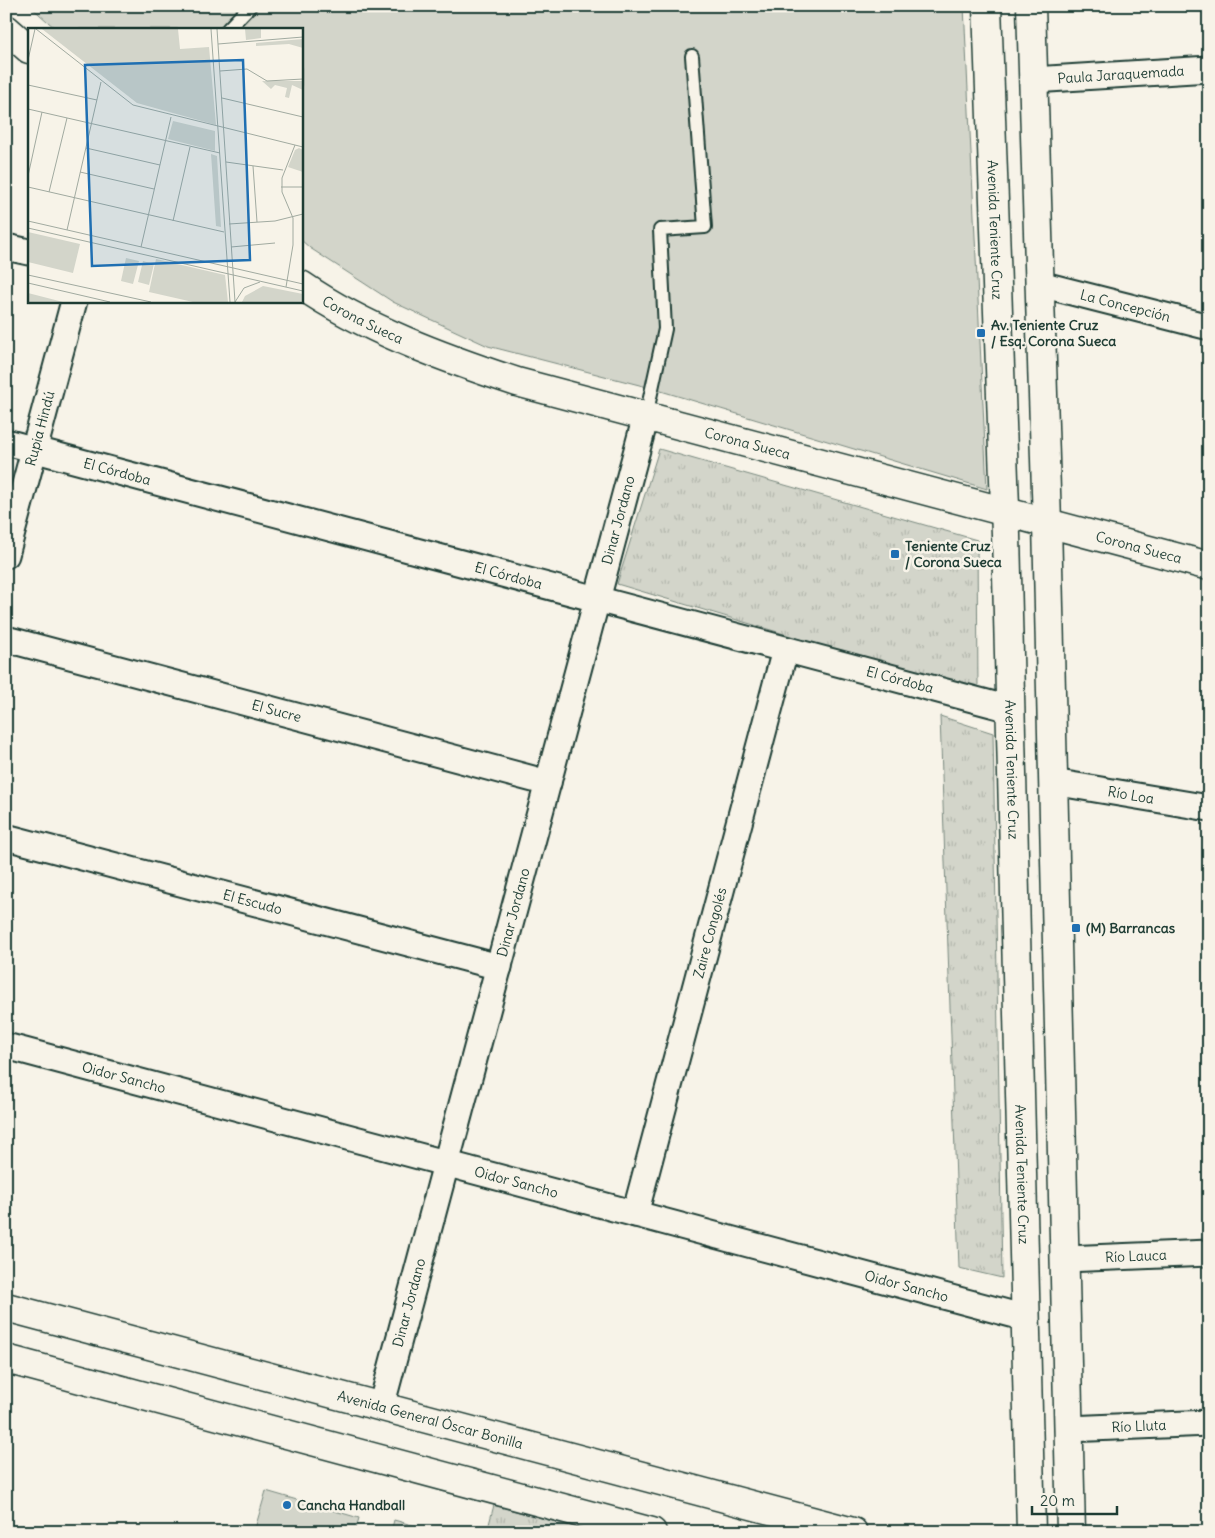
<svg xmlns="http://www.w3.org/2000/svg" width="1215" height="1538" font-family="Delius,sans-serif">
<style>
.grass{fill:url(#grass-tufts);stroke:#79897f}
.garden{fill:#d3d5ca;stroke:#79897f}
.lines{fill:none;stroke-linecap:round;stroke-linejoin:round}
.service-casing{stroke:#1f3d34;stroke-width:16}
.minor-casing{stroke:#1f3d34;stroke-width:29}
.tertiary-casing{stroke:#1f3d34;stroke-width:31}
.secondary-casing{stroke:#1f3d34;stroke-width:31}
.primary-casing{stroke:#1f3d34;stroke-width:31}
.service{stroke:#f7f3e8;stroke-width:12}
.minor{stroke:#f7f3e8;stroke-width:25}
.tertiary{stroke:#f7f3e8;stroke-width:28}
.secondary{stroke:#f7f3e8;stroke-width:28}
.primary{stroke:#f7f3e8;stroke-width:28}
.poi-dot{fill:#1f6fb2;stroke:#f7f3e8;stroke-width:2}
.labels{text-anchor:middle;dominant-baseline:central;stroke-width:5;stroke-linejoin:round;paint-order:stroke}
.street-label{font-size:14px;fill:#1f3d34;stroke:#f7f3e8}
.poi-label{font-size:14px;font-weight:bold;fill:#1f3d34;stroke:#f7f3e8;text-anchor:start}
.inset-road{fill:none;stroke:#a1aaa0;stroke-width:1}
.view{fill:#1f6fb2;fill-opacity:0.15;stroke:#1f6fb2;stroke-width:2.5}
.inset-edge{fill:none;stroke:#1f3d34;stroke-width:2.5}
</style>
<defs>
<pattern id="grass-tufts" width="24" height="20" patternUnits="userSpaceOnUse" patternTransform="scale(1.25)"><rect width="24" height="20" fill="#d3d5ca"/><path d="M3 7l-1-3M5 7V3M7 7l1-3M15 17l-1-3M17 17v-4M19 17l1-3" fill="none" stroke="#b5b8ae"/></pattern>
</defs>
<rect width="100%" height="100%" fill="#f7f3e8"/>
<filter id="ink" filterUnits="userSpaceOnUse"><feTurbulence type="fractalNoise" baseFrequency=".02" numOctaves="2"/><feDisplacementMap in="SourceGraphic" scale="10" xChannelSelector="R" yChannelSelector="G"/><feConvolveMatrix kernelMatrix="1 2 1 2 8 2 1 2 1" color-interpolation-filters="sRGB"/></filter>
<g filter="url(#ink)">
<!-- grass -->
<g class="grass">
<polygon points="659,449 977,540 978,692 617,584"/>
<polygon points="940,716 993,733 1002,1278 959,1268"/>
<polygon points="494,1505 592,1532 487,1532"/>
</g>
<!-- garden -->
<g class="garden">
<polygon points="30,6 964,6 987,489 651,388 488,346 393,302 310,248 301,240 301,29 56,29"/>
<polygon points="266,1491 359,1518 355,1532 254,1532"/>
<polygon points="394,1520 437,1532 391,1532"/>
</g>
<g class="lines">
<defs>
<g id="service">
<polyline points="228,29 250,6"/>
<polyline points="646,416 665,329 660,230 705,227 692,56"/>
</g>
<g id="minor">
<path id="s1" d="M1033,80L1209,69"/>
<polyline points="6,247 29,252"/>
<path id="s2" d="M1040,284L1209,327"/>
<path id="s3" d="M6,442L1010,709"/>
<path id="s4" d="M6,555L74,301"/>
<path id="s5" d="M6,639L548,783"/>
<path id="s6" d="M1053,782L1209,808"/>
<path id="s7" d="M6,837L499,967"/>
<path id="s8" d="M6,1046L1026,1318"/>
<path id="s9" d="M635,1214L785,650"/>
<path id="s10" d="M1065,1259L1209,1253"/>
<path id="s11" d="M381,1407L646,416"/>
<path id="s12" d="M1068,1429L1209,1423"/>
</g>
<g id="tertiary">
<polyline points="6,29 29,49"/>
<path id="s13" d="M301,285C365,329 444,358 517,382L1209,566"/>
</g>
<g id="secondary">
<path id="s14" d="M6,1307L853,1532"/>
<polyline points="6,1359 652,1532"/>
</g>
<g id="primary">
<path id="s15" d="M987,6L1006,535L1031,1532"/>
<polyline points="1031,6 1047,523 1071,1532"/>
</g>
</defs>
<!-- service casing -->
<use href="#service" class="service-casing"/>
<!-- minor casing -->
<use href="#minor" class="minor-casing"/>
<!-- tertiary casing -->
<use href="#tertiary" class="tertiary-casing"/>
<!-- secondary casing -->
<use href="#secondary" class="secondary-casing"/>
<!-- primary casing -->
<use href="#primary" class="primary-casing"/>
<!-- service -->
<use href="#service" class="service"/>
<!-- minor -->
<use href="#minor" class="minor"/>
<!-- tertiary -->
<use href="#tertiary" class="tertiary"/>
<!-- secondary -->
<use href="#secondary" class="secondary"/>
<!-- primary -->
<use href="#primary" class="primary"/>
</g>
</g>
<!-- markers -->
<g class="poi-dot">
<rect x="976" y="328" width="10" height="10" rx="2.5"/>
<rect x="890" y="549" width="10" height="10" rx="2.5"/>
<rect x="1071" y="923" width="10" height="10" rx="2.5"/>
<circle cx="287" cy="1505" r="5"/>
</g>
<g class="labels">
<!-- street labels -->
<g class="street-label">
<text stroke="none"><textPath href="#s1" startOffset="88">Paula Jaraquemada</textPath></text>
<text stroke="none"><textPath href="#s15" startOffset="224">Avenida Teniente Cruz</textPath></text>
<text stroke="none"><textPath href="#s2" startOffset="88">La Concepción</textPath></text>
<text stroke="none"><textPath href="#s13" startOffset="71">Corona Sueca</textPath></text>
<text stroke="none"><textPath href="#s4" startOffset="131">Rupia Hindú</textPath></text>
<text stroke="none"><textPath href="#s13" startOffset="476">Corona Sueca</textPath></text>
<text stroke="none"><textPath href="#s3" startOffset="115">El Córdoba</textPath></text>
<text stroke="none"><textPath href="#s11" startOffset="918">Dinar Jordano</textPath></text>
<text stroke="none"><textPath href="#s13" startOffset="881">Corona Sueca</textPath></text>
<text stroke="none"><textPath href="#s3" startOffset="520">El Córdoba</textPath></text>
<text stroke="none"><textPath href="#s3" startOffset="925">El Córdoba</textPath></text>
<text stroke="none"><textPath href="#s5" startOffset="280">El Sucre</textPath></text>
<text stroke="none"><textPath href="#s15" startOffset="764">Avenida Teniente Cruz</textPath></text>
<text stroke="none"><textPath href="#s6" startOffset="79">Río Loa</textPath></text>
<text stroke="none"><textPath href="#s7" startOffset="255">El Escudo</textPath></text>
<text stroke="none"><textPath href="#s11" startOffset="512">Dinar Jordano</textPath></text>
<text stroke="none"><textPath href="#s9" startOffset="291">Zaire Congolés</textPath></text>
<text stroke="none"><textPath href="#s8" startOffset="122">Oidor Sancho</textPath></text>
<text stroke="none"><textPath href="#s15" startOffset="1169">Avenida Teniente Cruz</textPath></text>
<text stroke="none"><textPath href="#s8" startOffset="528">Oidor Sancho</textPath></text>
<text stroke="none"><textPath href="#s10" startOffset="71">Río Lauca</textPath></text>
<text stroke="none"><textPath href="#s8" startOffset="932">Oidor Sancho</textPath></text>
<text stroke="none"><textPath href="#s11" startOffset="108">Dinar Jordano</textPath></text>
<text stroke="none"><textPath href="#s14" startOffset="439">Avenida General Óscar Bonilla</textPath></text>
<text stroke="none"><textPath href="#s12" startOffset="71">Río Lluta</textPath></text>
</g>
<!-- poi labels -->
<g class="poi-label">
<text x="991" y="325">Av. Teniente Cruz<tspan x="991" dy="16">/ Esq. Corona Sueca</tspan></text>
<text x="905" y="546">Teniente Cruz<tspan x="905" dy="16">/ Corona Sueca</tspan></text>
<text x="1086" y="928">(M) Barrancas</text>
<text x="297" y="1505">Cancha Handball</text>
</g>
</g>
<!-- overview -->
<g transform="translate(28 28)">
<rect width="275" height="275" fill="#f7f3e8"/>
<path d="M217,1H233V10L218,12ZM275,11V20L261,16L228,18V15ZM234,53H275V62L264,57L261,70L257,69L259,60L247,57L243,61ZM145,93L187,103V123L140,111ZM271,120L275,122V144L260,139L267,122ZM183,126L189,128L193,199L188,198ZM128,231L197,247L200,274H165L121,264ZM235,258L275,266V274H214L217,268ZM0,265L35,274H0Z" fill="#d3d5ca"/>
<path d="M14,1H150L152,21L181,19L188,97L109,75ZM0,204L52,216L45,245L0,234ZM98,230L111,233L105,256L93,253ZM115,233L126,236L121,257L110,254Z" fill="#d3d5ca"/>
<path class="inset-road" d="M8,1L105,77L275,119M183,1L202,274M189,1L207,274M190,16L275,9M0,32L7,1M192,43L219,41L239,53L275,51M0,57L69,72M194,70L275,89M0,81L192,125M58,120L132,137M198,134L255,142M225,138L229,194M52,144L126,161M0,148L14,84M0,159L196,204M253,159H275M21,164L39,90M0,193L275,256M145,193L162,119M201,196L247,193L275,186M0,200L275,263M39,202L73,54M113,219L143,89M203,219L247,215M0,247L123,274M0,255L82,274M258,259L265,217V190L254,164V150L267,117M207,274L216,260L232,254"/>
<path class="view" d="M215,32L222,232L64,238L57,37Z"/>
<rect width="275" height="275" class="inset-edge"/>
</g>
<!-- margin -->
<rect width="1215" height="1538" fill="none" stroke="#f7f3e8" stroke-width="25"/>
<rect x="12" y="12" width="1190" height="1513" fill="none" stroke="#1f3d34" stroke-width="2" filter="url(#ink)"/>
<!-- scale -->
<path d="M1032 1506v8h85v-8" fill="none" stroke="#1f3d34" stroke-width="2.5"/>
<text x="1040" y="1506" font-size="15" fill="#1f3d34" stroke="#f7f3e8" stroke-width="4" paint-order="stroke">20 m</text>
</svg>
